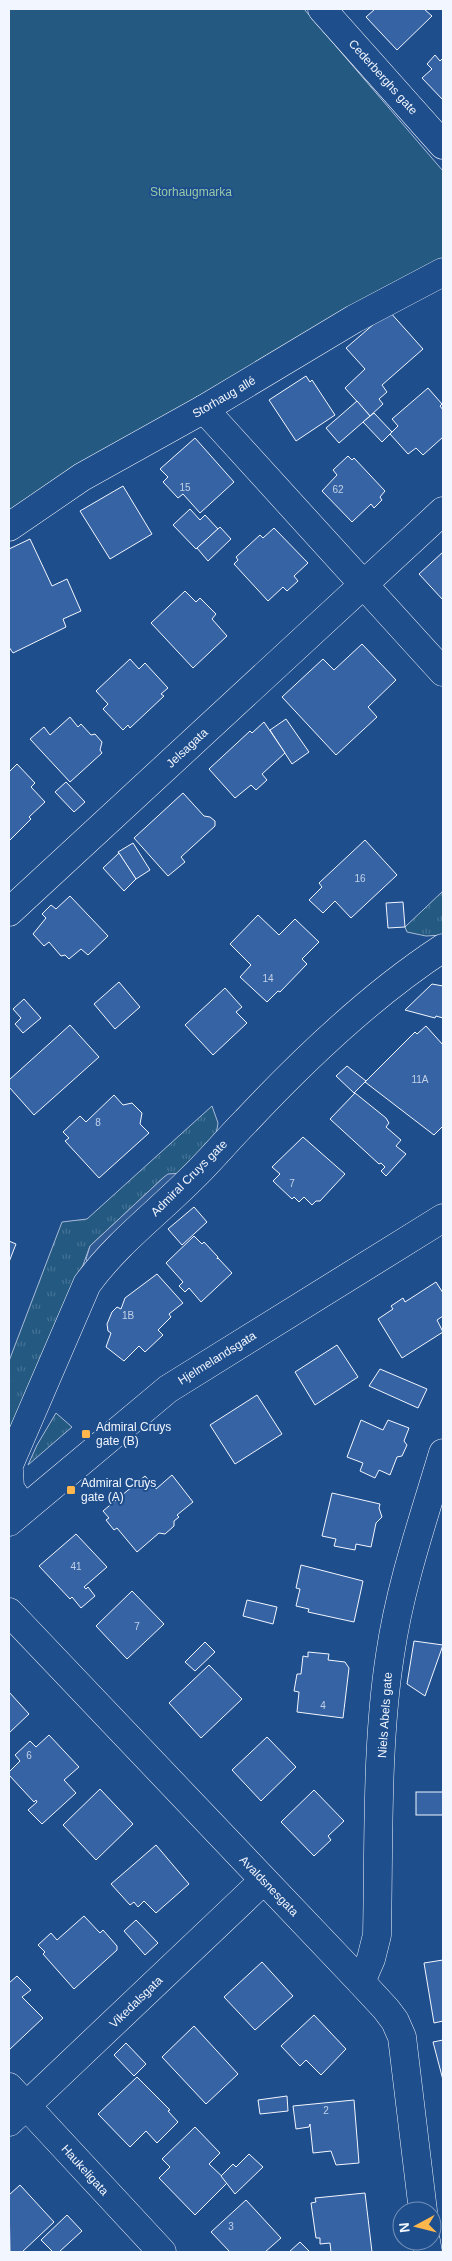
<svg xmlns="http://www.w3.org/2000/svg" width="452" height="2261" font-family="Arial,sans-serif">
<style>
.grass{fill:url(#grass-tufts);stroke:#a8bbd7}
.park{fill:#245a82;stroke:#a8bbd7}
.parking{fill:#305b95;stroke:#a8bbd7}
.building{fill:#3563a3;stroke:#f2f6ff}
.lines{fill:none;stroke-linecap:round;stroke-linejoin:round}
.minor-casing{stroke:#f2f6ff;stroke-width:29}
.minor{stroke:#1f4e8c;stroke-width:28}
.poi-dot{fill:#ffb74d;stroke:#1f4e8c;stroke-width:2}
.labels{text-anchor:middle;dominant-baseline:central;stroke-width:4;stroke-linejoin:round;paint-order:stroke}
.number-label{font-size:10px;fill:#c3d1e8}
.street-label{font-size:12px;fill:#f2f6ff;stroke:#1f4e8c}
.park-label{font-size:12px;fill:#97c8a6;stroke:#1f4e8c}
.poi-label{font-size:12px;fill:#f2f6ff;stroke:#1f4e8c;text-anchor:start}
</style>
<defs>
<pattern id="grass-tufts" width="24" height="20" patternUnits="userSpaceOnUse" patternTransform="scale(1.25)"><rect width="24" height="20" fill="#245a82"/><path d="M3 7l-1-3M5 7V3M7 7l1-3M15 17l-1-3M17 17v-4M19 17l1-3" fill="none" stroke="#447295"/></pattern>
</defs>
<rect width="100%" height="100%" fill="#1f4e8c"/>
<!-- grass -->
<g class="grass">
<polygon points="443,891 443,935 426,936 407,932 405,927"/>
<polygon points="212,1106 218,1123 216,1135 182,1173 164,1177 90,1246 79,1276 9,1431 9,1361 62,1222 87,1219"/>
<polygon points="56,1413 72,1427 28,1465 37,1445"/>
</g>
<!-- park -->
<polygon class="park" points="9,9 304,9 443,171 443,262 9,517"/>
<!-- parking -->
<polygon class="parking" points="182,1173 88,1262 86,1259 90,1246 164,1177 168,1174"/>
<!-- building -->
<g class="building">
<polygon points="375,9 424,9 432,16 397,50 366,17"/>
<polygon points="435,55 440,61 443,58 443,100 422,78 432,69 427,64"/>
<polygon points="389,311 423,349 382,385 387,392 379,399 383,404 370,416 345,388 365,369 346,348"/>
<polygon points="306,376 310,382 312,380 335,415 296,441 269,400"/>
<polygon points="428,388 442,404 440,406 443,410 443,437 423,455 416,448 408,454 390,434 398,426 392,419"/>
<polygon points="357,401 370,416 339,443 326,428"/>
<polygon points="374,413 392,432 382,442 363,422"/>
<polygon points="195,438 234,482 200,513 183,494 178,498 163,482 168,477 160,469"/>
<polygon points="348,456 352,460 354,458 385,491 380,497 382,500 374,508 371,504 352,522 322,491 337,475 333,470"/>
<polygon points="123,486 152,534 110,559 80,511"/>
<polygon points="190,509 200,520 205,515 218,529 196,549 173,525"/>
<polygon points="220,527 231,539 208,561 197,548"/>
<polygon points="274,528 308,563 294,576 298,581 287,591 283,587 268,601 234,564 238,560 236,557 260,535 263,538"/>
<polygon points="30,539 52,586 67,579 81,611 63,619 66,627 13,653 9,647 9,549"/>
<polygon points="443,552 443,600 419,574"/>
<polygon points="185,591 196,602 200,598 216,614 212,619 227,636 193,668 151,623"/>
<polygon points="362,644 396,680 368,707 377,717 336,755 282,697 323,659 334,670"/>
<polygon points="130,659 139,669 145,663 168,688 161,694 164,696 130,728 128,725 123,730 103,709 108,704 96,691"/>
<polygon points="70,717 78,727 81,724 91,735 95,734 102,742 100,750 102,753 70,782 30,739 44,727 50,735"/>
<polygon points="286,719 309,752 292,764 270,730"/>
<polygon points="264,722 285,753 262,774 267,780 256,790 251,785 235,798 209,769 250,731 252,733"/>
<polygon points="17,764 35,783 31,787 45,802 29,817 31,819 10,840 9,838 9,772"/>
<polygon points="66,782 85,802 74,812 55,792"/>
<polygon points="183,793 204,816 210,817 215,821 215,826 181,857 185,862 168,876 134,838"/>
<polygon points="365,840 397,875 351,918 335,901 323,913 309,900 322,887 319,883"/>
<polygon points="133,843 150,870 136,879 118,852"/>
<polygon points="119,853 136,879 124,891 103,868"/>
<polygon points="70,896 108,936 88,955 81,949 69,959 65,955 61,956 49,942 44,946 33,934 46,918 42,914 51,905 56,909"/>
<polygon points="403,902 405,927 388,928 386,903"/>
<polygon points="258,915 279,935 295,919 319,942 302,959 307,964 280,992 278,991 267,1002 240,977 251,965 230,944"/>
<polygon points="119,982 140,1007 115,1029 94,1004"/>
<polygon points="432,984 443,986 443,1018 436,1016 435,1018 405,1010"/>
<polygon points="225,988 242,1007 236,1012 247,1023 213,1055 185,1025"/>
<polygon points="24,999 41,1018 23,1033 15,1024 21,1018 13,1009"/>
<polygon points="70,1025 99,1057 34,1115 9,1087 9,1080"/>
<polygon points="426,1026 443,1045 443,1126 434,1135 365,1082 415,1032 417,1034"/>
<polygon points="347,1066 366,1081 354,1093 336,1076"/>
<polygon points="355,1093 386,1118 389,1123 386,1127 401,1140 396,1146 406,1154 386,1176 381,1171 385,1167 381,1163 379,1164 330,1119"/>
<polygon points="114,1095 123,1105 132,1103 142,1113 140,1124 149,1133 99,1178 65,1141 69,1138 63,1132 80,1116 86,1122"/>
<polygon points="303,1137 345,1174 320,1201 316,1201 312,1205 304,1197 299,1202 294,1197 292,1199 273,1181 280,1174 272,1167"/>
<polygon points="194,1207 207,1222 182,1245 168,1229"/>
<polygon points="194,1236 202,1244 204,1242 218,1257 217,1259 218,1258 232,1273 201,1302 189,1288 185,1292 179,1286 183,1282 166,1263"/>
<polygon points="9,1241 16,1244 9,1262"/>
<polygon points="157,1274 183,1303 169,1314 171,1317 158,1330 163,1335 145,1352 139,1346 124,1361 106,1347 111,1333 108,1331 107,1324 112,1312 117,1307 121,1309 125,1298"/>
<polygon points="436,1282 443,1293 443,1316 437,1320 443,1332 402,1358 378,1319 393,1309 391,1306 403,1298 405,1302"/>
<polygon points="337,1345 358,1377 315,1405 295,1372"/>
<polygon points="380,1369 427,1389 418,1408 369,1386"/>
<polygon points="257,1395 282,1434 235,1464 210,1425"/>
<polygon points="361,1420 383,1430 388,1420 409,1428 404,1441 407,1445 402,1456 397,1457 390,1475 379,1470 375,1478 360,1471 363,1463 347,1457"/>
<polygon points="172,1475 193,1502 177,1515 179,1517 174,1521 174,1526 165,1534 159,1533 137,1552 117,1528 114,1530 106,1520 109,1518 103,1511 145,1476 156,1489"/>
<polygon points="332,1493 380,1504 379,1508 382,1517 376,1523 371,1547 356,1544 355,1550 334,1546 336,1539 322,1536"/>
<polygon points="76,1534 107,1567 84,1587 86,1589 88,1587 95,1596 81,1608 72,1597 70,1599 39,1566"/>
<polygon points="301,1565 363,1581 354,1622 308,1612 309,1609 296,1606 300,1589 296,1588"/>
<polygon points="132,1591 164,1624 127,1659 96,1626"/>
<polygon points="247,1600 277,1607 273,1624 243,1616"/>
<polygon points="414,1641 443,1645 425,1696 407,1684"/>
<polygon points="205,1642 215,1652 195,1671 185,1662"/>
<polygon points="308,1652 329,1654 328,1660 345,1662 349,1668 343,1718 297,1712 299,1692 294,1691 297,1674 301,1674 303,1656 308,1657"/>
<polygon points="209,1665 242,1699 201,1738 169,1703"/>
<polygon points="9,1692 29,1714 9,1733"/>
<polygon points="49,1735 79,1767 64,1780 76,1793 42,1824 28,1810 37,1802 36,1800 34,1802 9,1775 9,1772 20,1761 15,1755 30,1741 36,1747"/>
<polygon points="267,1737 296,1767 261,1801 232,1770"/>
<polygon points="100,1789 133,1824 96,1860 63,1825"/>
<polygon points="314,1790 344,1821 328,1836 331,1840 314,1856 281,1822"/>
<rect x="416" y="1792" width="27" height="23"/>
<polygon points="156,1845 189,1884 156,1913 144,1901 138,1907 134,1902 130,1905 111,1884"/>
<polygon points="84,1916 100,1933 103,1930 117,1946 117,1950 74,1989 43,1954 45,1952 38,1945 51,1933 57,1940"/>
<polygon points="136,1920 158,1943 145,1955 124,1931"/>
<polygon points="443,1960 443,2021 434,2023 424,1963"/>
<polygon points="262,1962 293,1996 255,2030 224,1997"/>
<polygon points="17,1976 31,1990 22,1997 43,2018 9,2050 9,1983"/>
<polygon points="314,2015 346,2049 321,2075 306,2060 300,2066 281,2046"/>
<polygon points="194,2026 238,2074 206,2104 162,2057"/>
<polygon points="443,2040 443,2080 433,2042"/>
<polygon points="126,2043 146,2064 134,2076 114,2055"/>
<polygon points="137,2077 170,2110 168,2111 178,2122 157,2143 146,2131 130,2147 98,2114"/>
<polygon points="287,2096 288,2111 260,2114 258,2100"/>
<polygon points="354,2100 359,2163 336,2165 331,2151 313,2153 310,2124 309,2127 296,2129 293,2106"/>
<polygon points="195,2127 220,2153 209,2164 228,2182 195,2215 159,2178 170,2167 162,2159"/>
<polygon points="249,2154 263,2167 235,2194 221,2176 233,2164 236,2167"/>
<polygon points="20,2185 54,2222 22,2252 10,2252 9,2195"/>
<polygon points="365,2193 372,2252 331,2252 330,2243 320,2244 320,2238 316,2238 311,2203 316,2202 315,2198"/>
<polygon points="246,2200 281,2238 265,2252 230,2252 211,2232"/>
<polygon points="67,2215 82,2231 59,2252 53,2252 41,2240"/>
<polygon points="300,2242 310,2252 289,2252"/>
</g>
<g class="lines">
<defs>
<g id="minor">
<polyline points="322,9 443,145"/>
<polyline points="204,409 443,672"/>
<polyline points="9,527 82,477 204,409 354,319 443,272"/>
<polyline points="9,912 443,511"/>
<path d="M9,1465L87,1284C116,1244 156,1214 191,1179C210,1161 227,1140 246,1121C305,1058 371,995 443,948"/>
<polyline points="9,1471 10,1488 24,1509"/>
<polyline points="9,1522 168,1389 443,1218"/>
<polyline points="9,1612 361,1982 386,2009 395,2021 402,2037 423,2211"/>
<path d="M361,1982L371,1959L377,1935C379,1844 376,1745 390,1655C400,1586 423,1520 443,1453"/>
<polyline points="9,2087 162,2252"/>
<polyline points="9,2122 263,1881"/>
<polyline points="426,2241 428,2252"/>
</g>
</defs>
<!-- minor casing -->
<use href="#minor" class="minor-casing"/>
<!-- minor -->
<use href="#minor" class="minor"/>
</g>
<!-- markers -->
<g class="poi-dot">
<rect x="81" y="1429" width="10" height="10" rx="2.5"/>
<rect x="66" y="1485" width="10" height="10" rx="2.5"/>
</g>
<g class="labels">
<!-- number labels -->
<g class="number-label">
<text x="185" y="487">15</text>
<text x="338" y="489">62</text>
<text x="360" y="878">16</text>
<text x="268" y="978">14</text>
<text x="420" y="1079">11A</text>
<text x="98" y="1122">8</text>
<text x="292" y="1183">7</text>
<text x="128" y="1315">1B</text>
<text x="76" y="1566">41</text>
<text x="137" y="1626">7</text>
<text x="323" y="1705">4</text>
<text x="29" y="1755">6</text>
<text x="326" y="2110">2</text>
<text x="231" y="2226">3</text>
</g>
<!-- street labels -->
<g class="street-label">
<text transform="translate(383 77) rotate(48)">Cederberghs gate</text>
<text transform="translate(224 397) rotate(-30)">Storhaug allé</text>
<text transform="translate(187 748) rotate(-43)">Jelsagata</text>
<text transform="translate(189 1178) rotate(-45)">Admiral Cruys gate</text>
<text transform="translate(217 1358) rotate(-32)">Hjelmelandsgata</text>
<text transform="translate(385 1715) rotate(-86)">Niels Abels gate</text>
<text transform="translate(269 1886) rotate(46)">Avaldsnesgata</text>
<text transform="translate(136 2002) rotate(-44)">Vikedalsgata</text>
<text transform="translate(85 2170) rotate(48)">Haukeligata</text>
</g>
<!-- park labels -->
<g class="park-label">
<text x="191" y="192">Storhaugmarka</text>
</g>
<!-- poi labels -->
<g class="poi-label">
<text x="96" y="1427">Admiral Cruys<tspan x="96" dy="14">gate (B)</tspan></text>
<text x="81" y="1483">Admiral Cruys<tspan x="81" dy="14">gate (A)</tspan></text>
</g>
</g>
<!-- border -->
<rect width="452" height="2261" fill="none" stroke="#f2f6ff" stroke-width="20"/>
<!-- north arrow -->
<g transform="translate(417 2226) rotate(263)"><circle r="24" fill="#1f4e8c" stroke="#7391ba"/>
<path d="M0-4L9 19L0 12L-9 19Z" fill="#ffb74d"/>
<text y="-8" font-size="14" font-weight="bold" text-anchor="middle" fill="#f2f6ff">N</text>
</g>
</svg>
